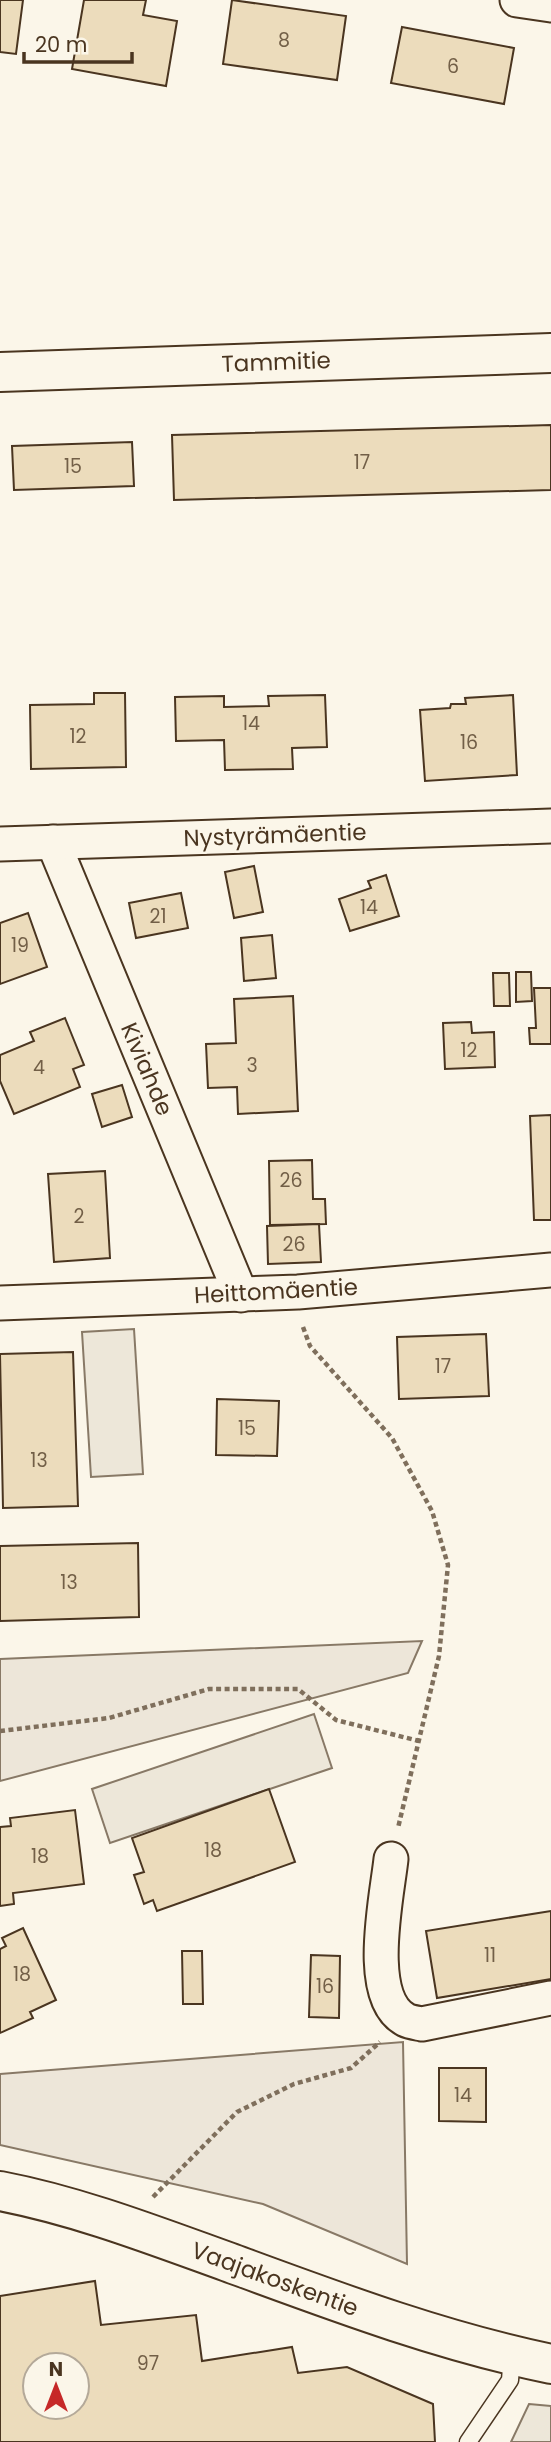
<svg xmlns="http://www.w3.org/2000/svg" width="551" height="2442" font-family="Poppins,sans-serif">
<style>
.green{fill:#ede6d9;stroke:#887966;stroke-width:2}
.parking{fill:#ede7d9;stroke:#887966;stroke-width:2}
.building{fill:#ecdcbc;stroke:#4a3520;stroke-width:2;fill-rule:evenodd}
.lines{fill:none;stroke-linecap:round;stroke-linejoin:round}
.lane-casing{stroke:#4a3520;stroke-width:19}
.street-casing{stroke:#4a3520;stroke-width:37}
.secondary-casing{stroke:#4a3520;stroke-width:42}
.path{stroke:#7f6f5c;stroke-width:4.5;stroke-dasharray:5 3.5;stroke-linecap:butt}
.lane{stroke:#fbf6e9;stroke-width:16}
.street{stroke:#fbf6e9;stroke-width:33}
.secondary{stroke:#fbf6e9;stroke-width:38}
.labels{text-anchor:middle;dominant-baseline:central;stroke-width:5;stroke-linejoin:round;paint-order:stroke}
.number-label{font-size:19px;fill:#725f47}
.street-label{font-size:23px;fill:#4a3520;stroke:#fbf6e9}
</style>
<rect width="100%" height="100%" fill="#fbf6e9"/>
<!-- green -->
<g class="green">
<polygon points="422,1641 408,1673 0,1781 0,1659"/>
<polygon points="403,2042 407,2264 263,2204 0,2145 0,2074"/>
</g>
<!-- parking -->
<g class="parking">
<polygon points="134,1329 143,1474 91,1477 82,1332"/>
<polygon points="314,1714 332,1768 110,1843 92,1789"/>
<polygon points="529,2404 551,2406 551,2442 511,2442"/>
</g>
<!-- building -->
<g class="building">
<polygon points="0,0 23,0 16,54 0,52"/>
<polygon points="84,0 146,0 143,15 177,21 166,86 72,69"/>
<polygon points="232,0 346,16 337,80 223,64"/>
<polygon points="402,27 514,48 504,104 391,83"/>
<polygon points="551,425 551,490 174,500 172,435"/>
<polygon points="132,442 134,486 14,490 12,446"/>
<polygon points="94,693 125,693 126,767 31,769 30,705 94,704"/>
<polygon points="325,695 327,747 292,748 293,769 225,770 224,740 176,741 175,697 224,696 224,707 269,706 268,696"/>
<polygon points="513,695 517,775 425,781 420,710 450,708 451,704 466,704 465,698"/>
<polygon points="254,866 263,912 234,918 225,872"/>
<polygon points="386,875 399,916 350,931 339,899 371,888 368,881"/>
<polygon points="181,893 188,928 136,938 129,903"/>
<polygon points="28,913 47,967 0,984 0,923"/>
<polygon points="272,935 276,978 244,981 241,938"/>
<polygon points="516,972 531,972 532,1001 516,1002"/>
<polygon points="493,973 509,973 510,1006 494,1006"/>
<polygon points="534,988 551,988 551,1044 530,1044 529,1028 536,1028"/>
<polygon points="293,996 298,1111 238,1114 237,1087 208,1088 206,1044 236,1043 234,999"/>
<polygon points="65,1018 84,1065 73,1069 80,1087 14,1114 0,1081 0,1055 34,1041 30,1032"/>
<polygon points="471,1022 472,1033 494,1032 495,1067 445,1069 443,1023"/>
<polygon points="122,1085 132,1117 102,1127 92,1094"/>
<polygon points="551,1115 551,1220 534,1220 530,1116"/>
<polygon points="312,1160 313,1199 325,1199 326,1224 270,1225 269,1161"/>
<polygon points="105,1171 110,1258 54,1262 48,1174"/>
<polygon points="319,1224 321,1262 268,1264 267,1226"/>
<polygon points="486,1334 489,1396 399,1399 397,1337"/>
<polygon points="73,1352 78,1506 3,1508 0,1354"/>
<polygon points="217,1399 279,1401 277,1456 216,1455"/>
<polygon points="138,1543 139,1617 0,1621 0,1546"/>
<polygon points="269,1789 295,1862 157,1911 153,1900 144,1904 134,1875 144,1872 132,1838"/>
<polygon points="75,1810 84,1884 13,1893 14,1904 0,1906 0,1827 11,1826 10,1818"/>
<polygon points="551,1911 551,1979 437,1998 426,1931"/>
<polygon points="23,1928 56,2000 30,2012 33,2018 0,2033 0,1949 6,1946 2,1938"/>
<polygon points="182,1951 202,1951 203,2004 183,2004"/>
<polygon points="311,1955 340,1956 339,2018 309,2017"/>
<polygon points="439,2068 486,2068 486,2122 439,2121"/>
<path d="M95,2281L101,2325L196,2315L202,2361L292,2347L298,2373L347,2367L433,2404L435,2442H0V2296ZM35,2365H77V2407H35Z"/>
</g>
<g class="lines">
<defs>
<polyline id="lane" points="468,2442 510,2380 512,2356"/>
<g id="street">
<polyline points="517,0 551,5"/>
<polyline points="53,842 241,1295"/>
<polyline points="0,844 551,826"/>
<polyline points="0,1303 298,1292 551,1270"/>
<path d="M391,1859C387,1897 364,1998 406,2020C410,2022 417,2023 422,2024L551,1998"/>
</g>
<g id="secondary">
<polyline points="0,372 551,353"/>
<path d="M0,2191C78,2206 153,2235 228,2262C334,2301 440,2341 551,2364"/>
</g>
</defs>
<!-- lane casing -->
<use href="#lane" class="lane-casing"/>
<!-- street casing -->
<use href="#street" class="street-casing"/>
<!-- secondary casing -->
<use href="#secondary" class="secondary-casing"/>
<!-- path -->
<g class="path">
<polyline points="303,1327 310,1346 392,1438 432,1511 448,1565 439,1656 398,1828"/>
<polyline points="0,1731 109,1718 209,1689 298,1689 336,1720 419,1741"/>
<polyline points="153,2197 237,2112 294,2084 351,2068 380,2042"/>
</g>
<!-- lane -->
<use href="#lane" class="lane"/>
<!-- street -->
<use href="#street" class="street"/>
<!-- secondary -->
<use href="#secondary" class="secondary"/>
</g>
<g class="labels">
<!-- number labels -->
<g class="number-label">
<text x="284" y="40">8</text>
<text x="453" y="66">6</text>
<text x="362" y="462">17</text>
<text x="73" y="466">15</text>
<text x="251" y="723">14</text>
<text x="78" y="736">12</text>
<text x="469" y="742">16</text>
<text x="369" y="907">14</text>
<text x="158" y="916">21</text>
<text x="20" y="945">19</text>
<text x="469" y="1050">12</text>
<text x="252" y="1065">3</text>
<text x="39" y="1067">4</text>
<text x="291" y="1180">26</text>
<text x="79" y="1216">2</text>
<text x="294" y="1244">26</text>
<text x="443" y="1366">17</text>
<text x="247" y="1428">15</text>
<text x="39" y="1460">13</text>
<text x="69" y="1582">13</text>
<text x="213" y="1850">18</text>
<text x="40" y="1856">18</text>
<text x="490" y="1955">11</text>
<text x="22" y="1974">18</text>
<text x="325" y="1986">16</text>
<text x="463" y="2095">14</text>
<text x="148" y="2363">97</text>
</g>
<!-- street labels -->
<g class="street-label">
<text transform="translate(276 362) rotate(-2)">Tammitie</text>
<text transform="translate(275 835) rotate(-2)">Nystyrämäentie</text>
<text transform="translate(147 1069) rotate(67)">Kiviahde</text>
<text transform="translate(276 1291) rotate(-3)">Heittomäentie</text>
<text transform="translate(275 2279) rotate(20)">Vaajakoskentie</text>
</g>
</g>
<!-- north arrow -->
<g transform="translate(56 2386)"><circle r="33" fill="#fbf6e9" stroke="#b4a999" stroke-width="2"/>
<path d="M0-5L12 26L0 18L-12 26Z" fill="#c62828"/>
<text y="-10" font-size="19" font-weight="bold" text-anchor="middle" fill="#4a3520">N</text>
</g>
<!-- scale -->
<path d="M24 52v10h108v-10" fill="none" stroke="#4a3520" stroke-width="3.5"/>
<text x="35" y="52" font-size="21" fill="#4a3520" stroke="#fbf6e9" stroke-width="5" paint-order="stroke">20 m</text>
</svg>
